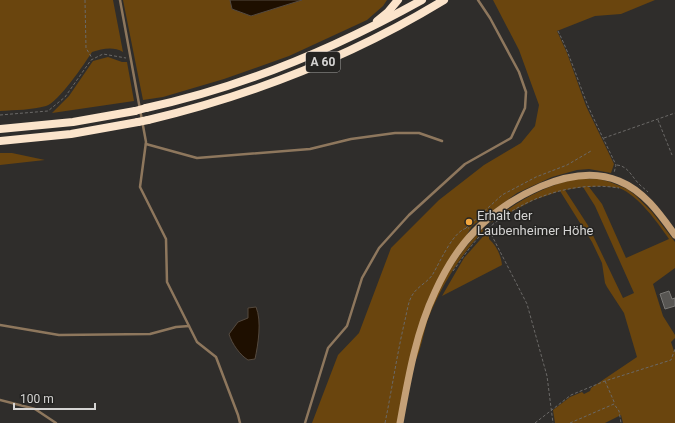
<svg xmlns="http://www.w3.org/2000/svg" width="675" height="423" font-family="Roboto,sans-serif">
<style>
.green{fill:#6a450e;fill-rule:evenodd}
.water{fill:#1e0f00;stroke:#554a3f}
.building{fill:#575552;stroke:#7b7976}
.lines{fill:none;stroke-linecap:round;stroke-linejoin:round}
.path{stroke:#6b6967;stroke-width:1;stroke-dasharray:3 2;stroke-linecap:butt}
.lane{stroke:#8e775d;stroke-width:2.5}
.secondary{stroke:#c4a077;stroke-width:7}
.highway{stroke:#fbe4cb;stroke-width:8}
.highway-bridge{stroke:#fbe4cb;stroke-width:8}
.poi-dot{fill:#f1a63f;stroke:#252422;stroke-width:1.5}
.labels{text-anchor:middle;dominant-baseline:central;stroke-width:3;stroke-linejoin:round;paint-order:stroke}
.shield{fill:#252422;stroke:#a09f9e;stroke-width:1}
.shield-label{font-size:12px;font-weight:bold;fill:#d5d4d3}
.poi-label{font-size:13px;fill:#d5d4d3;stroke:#252422;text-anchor:start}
</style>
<rect width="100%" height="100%" fill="#2f2d2b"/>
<!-- green -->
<g class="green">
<path d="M0,0H113L123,52C113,46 102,49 92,52C85,63 58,103 46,106C32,110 15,110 0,111Z"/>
<polygon points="123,0 230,0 232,9 251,16 302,0 387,0 383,6 367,20 289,56 224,79 163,97 143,100"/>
<polygon points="493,0 655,0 621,14 595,16 557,31 567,53 586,106 614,164 611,173 589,169 577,170 552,177 517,193 472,226 427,302 397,423 312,423 338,355 359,333 391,248 439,200 484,165 521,143 535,126 539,105 519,50"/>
<polygon points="108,57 122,62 127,62 134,101 52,113 69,96 93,61"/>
<polygon points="0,153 12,153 45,160 0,165"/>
<path d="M576,179H599L610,182L627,189L635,195L652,212L675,242V268L653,284L663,316L675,335V338L671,342L674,351H675V423H623L621,415L605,423H555L553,410L570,397L582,392L584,394L590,391L591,388L637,357L624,313L607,287L605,283L602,263L592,242L560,191L534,200L490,223C516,202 543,186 576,179ZM603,186C608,187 614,187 619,188C638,195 658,223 669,239L626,258L602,204L589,187ZM583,187L595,206L634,293L623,298L589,227L565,190Z"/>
<path d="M483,229L484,230C460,256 441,286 428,319C424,330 420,355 414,363C418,349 421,335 426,321C437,287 456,256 481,230Z"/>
<path d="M487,232L489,233V239C496,245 501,255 502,265L442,296L464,258Z"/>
</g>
<!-- water -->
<g class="water">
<polygon points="230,0 302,0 251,16 232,9"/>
<path d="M256,307C262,321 258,345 255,359L248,360C240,355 232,344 229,334L238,322L248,318V308Z"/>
</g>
<!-- building -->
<polygon class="building" points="669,291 672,299 675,298 675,306 665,309 660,294"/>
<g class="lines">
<!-- path -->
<g class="path">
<polyline points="85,0 86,48 92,58"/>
<path d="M558,31C570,55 578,81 588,106C597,126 607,146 616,165L614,173"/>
<polyline points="0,115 48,111 65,97 91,60 103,54 126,58"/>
<polyline points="658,120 672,155"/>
<polyline points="604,138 675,113"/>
<path d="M617,165C628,166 632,177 639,184C642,187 645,189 648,192"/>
<polyline points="466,228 502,195 536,177 567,165 591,151"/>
<polyline points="489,230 527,304 547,376 553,423"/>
<path d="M453,271C462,259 470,246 481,235C517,200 570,180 619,188"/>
<polyline points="605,381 615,404"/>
<path d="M385,423C392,389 397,354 405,320C407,312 408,301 413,294C418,286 430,281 434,272C440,262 455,227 469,228"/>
<polyline points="535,423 571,395 605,381 671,360 675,349"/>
<polyline points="570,423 614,404 619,411 621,423"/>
</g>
<!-- lane -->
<g class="lane">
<polyline points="120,0 146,142 140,187 166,239 167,282 197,342 216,357 238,415 240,423"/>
<polyline points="146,144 197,158 310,149 351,139 395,133 419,133 442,141"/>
<polyline points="0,325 59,335 150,334 176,327 189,326"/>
<polyline points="0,400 35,409 56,423"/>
<polyline points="305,423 328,348 347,326 362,278 379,248 409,215 465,164 511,138 525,108 526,92 519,72 490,18 478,0"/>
</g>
<!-- secondary -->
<path class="secondary" d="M400,423C408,379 416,332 435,292C445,270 458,248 475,231C507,198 572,161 619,181C644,191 660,214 675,235"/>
<!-- highway -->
<g class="highway">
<polyline points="377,21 388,12 398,0"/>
<path d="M146,108C244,87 334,49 422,0"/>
<path d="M148,120C253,95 352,56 444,0"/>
<polyline points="0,129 73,122 135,111"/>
<polyline points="0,141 71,134 138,122"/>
</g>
<!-- highway-bridge -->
<g class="highway-bridge">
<polyline points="135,111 146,108"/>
<polyline points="138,122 148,120"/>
</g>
</g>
<!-- markers -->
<circle class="poi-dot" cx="469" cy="222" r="4"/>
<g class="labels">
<!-- shield labels -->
<rect class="shield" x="306" y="52" width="34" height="20" rx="3"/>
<g class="shield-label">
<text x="323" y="62">A 60</text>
</g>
<!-- poi labels -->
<g class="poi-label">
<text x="477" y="215">Erhalt der<tspan x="477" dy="15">Laubenheimer Höhe</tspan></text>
</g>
</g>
<!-- scale -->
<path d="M14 403v6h81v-6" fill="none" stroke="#d5d4d3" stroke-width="2"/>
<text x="20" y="403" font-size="12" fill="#d5d4d3" stroke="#252422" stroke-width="3" paint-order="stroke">100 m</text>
</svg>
